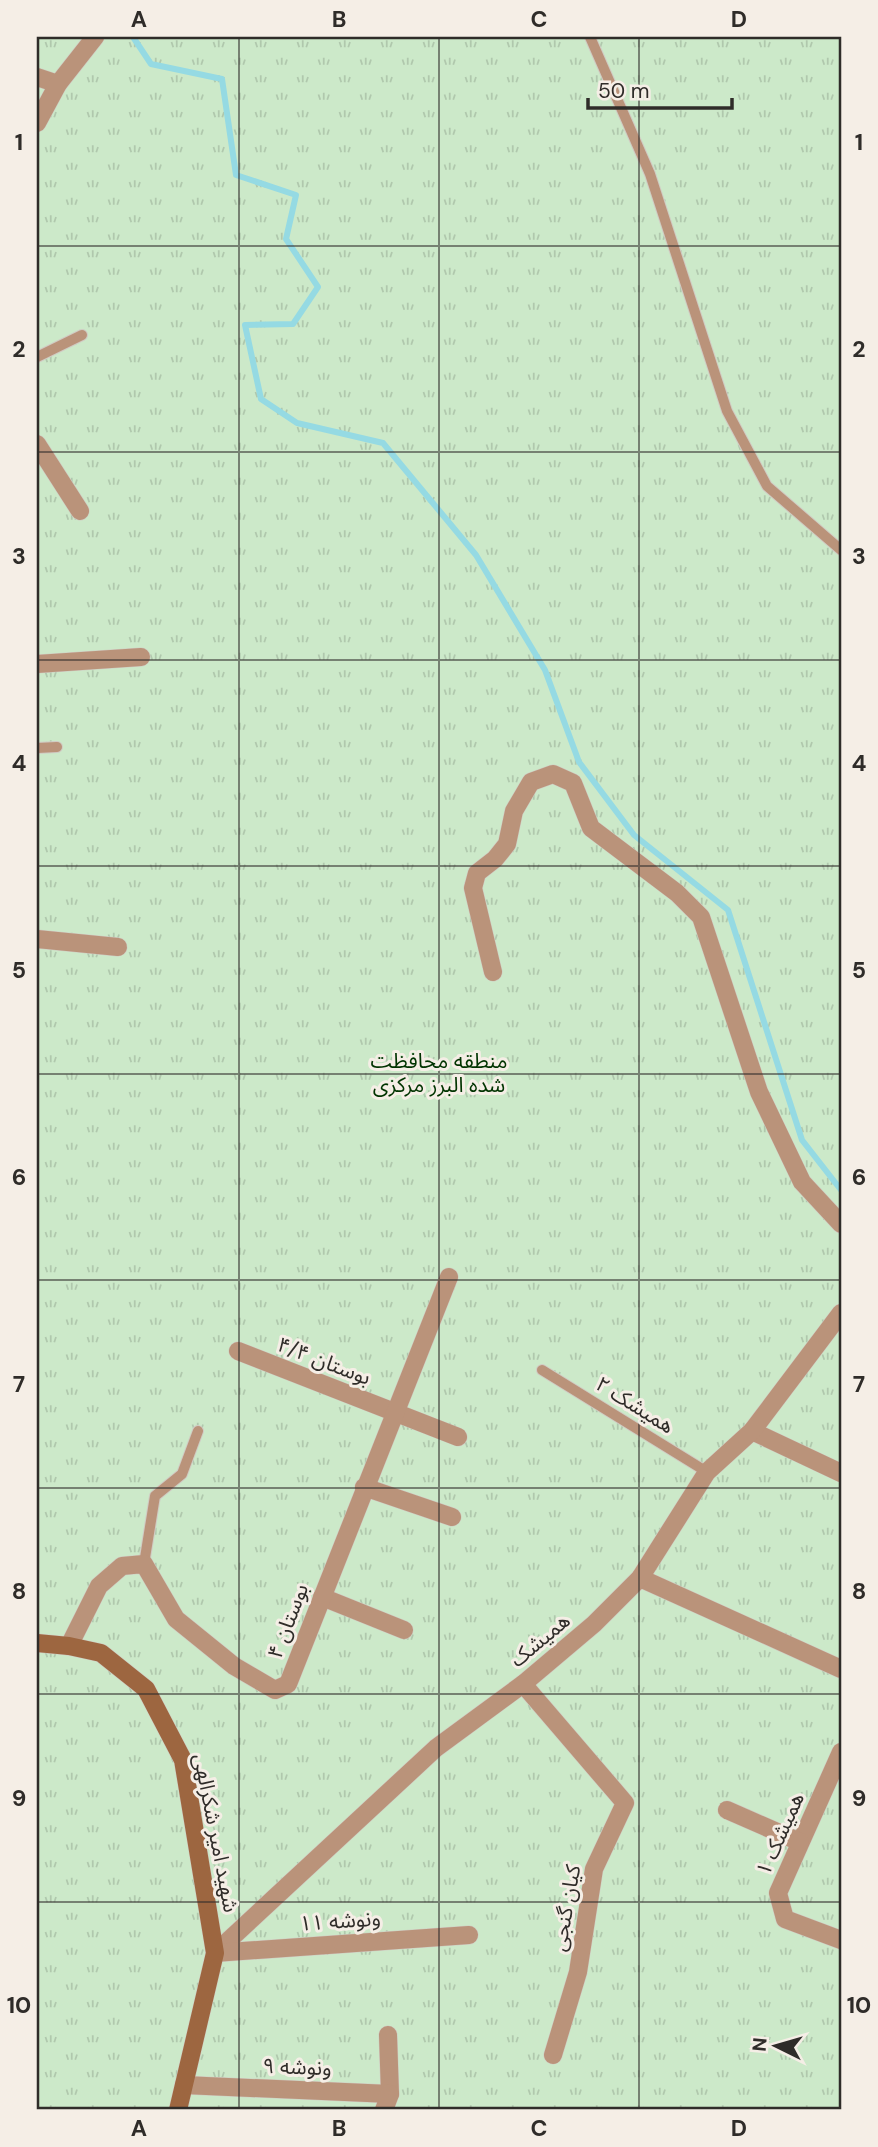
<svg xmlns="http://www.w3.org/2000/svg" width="878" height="2147" font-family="'DM Sans','Noto Sans Arabic',sans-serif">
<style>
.park{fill:url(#park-tufts)}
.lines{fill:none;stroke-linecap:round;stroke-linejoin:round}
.stream{stroke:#95dae3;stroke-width:6}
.lane-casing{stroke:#d1cbc4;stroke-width:12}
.street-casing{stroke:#d1cbc4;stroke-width:19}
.secondary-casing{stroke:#d1cbc4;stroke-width:19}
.lane{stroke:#ba937a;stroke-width:10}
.street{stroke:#ba937a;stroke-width:18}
.secondary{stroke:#9d6640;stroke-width:18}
.grid{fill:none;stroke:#2f2c29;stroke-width:2;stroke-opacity:0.55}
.labels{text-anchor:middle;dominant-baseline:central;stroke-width:6;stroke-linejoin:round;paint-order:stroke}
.park-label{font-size:21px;fill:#003400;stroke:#f5eee6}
.street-label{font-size:21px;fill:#2f2c29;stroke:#f5eee6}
.neatline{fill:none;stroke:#2f2c29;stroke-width:2.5}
.grid-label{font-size:23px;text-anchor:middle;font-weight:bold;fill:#2f2c29}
</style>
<defs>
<pattern id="park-tufts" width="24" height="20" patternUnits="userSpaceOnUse" patternTransform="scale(1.75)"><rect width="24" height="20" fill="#cce9c9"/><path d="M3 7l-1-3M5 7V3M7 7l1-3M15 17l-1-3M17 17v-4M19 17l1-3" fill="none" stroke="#b0c8ad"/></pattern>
</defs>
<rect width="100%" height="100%" fill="#f5eee6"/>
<!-- park -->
<rect class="park" x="37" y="37" width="804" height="2073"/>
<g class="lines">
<!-- stream -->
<polyline class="stream" points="133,37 151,64 222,79 236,175 296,195 286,239 318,287 293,324 245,325 261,399 297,423 383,443 476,555 545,670 579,762 634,835 728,910 802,1140 841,1190"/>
<defs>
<g id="lane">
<polyline points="590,37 650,174 727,411 767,486 841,550"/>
<polyline points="37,357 82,335"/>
<polyline points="37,748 57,747"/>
<polyline points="542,1370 707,1472"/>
<polyline points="144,1564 155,1496 182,1474 198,1431"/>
</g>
<g id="street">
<polyline points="37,77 58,84"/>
<polyline points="37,123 58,84 95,37"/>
<polyline points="37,444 80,511"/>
<polyline points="37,664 141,657"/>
<polyline points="37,939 118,947"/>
<polyline points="493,972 473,888 477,873 495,859 507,844 514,811 531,782 553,774 573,783 591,828 677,893 701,917 759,1092 802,1182 841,1224"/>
<polyline points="238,1351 458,1437"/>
<polyline points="752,1431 841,1473"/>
<polyline points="364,1487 452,1517"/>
<polyline points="640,1578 841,1669"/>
<polyline points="322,1597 404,1630"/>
<polyline points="69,1646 99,1586 122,1566 144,1564 176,1619 234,1666 275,1690 288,1684 449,1277"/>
<polyline points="523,1684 625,1803 594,1869 578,1972 553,2055"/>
<polyline points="841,1752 778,1893 785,1919 841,1940"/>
<polyline points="727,1810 800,1842"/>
<polyline points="215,1953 436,1748 523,1684 594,1624 640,1578 707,1472 752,1431 841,1313"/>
<polyline points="215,1953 469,1935"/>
<polyline points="388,2035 390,2094"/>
<polyline points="184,2085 390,2094 384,2110"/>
</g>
<polyline id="secondary" points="37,1643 69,1646 101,1653 146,1689 183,1760 215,1953 178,2110"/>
</defs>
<!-- lane casing -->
<use href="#lane" class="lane-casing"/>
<!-- street casing -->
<use href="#street" class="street-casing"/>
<!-- secondary casing -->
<use href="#secondary" class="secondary-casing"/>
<!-- lane -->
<use href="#lane" class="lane"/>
<!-- street -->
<use href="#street" class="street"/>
<!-- secondary -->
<use href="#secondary" class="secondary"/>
</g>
<!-- grid -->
<path class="grid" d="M239,37V2110M439,37V2110M639,37V2110M37,246H841M37,452H841M37,660H841M37,866H841M37,1074H841M37,1280H841M37,1488H841M37,1694H841M37,1902H841"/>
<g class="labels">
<!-- park labels -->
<g class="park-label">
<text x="439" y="1061">منطقه محافظت<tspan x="439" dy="24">شده البرز مرکزی</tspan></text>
</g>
<!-- street labels -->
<g class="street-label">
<text transform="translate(324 1361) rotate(21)">بوستان ۴/۴</text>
<text transform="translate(635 1405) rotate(32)">همیشک ۲</text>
<text transform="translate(288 1621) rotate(-69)">بوستان ۴</text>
<text transform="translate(540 1640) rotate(-40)">همیشک</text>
<text transform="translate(216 1833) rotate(79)">شهید امیر شکرالهی</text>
<text transform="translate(780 1834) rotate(-66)">همیشک ۱</text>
<text transform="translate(566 1908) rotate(-80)">کیان گنجی</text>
<text transform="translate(340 1921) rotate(-4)">ونوشه ۱۱</text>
<text transform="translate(297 2067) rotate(2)">ونوشه ۹</text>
</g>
</g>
<!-- border -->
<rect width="878" height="2147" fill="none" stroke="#f5eee6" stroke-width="77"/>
<!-- north arrow -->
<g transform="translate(776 2046) rotate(275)" stroke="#f5eee6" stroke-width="5" paint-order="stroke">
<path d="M0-5L12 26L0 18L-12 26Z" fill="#2f2c29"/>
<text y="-10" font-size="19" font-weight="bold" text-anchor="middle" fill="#2f2c29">N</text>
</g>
<!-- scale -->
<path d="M588 98v10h144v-10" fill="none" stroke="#2f2c29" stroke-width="3.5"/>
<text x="598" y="98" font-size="21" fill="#2f2c29" stroke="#f5eee6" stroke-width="5" paint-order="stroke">50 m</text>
<rect x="38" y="38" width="802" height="2070" class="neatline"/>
<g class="grid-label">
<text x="139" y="27">A</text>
<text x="339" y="27">B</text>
<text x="539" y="27">C</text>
<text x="739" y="27">D</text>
<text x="19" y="150">1</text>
<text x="859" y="150">1</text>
<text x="19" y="357">2</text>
<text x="859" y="357">2</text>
<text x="19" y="564">3</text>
<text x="859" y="564">3</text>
<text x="19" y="771">4</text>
<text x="859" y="771">4</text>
<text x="19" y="978">5</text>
<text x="859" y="978">5</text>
<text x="19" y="1185">6</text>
<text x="859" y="1185">6</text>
<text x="19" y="1392">7</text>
<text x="859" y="1392">7</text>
<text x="19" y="1599">8</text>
<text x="859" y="1599">8</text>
<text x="19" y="1806">9</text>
<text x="859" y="1806">9</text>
<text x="19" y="2013">10</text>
<text x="859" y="2013">10</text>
<text x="139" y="2136">A</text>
<text x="339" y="2136">B</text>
<text x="539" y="2136">C</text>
<text x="739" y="2136">D</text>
</g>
</svg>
